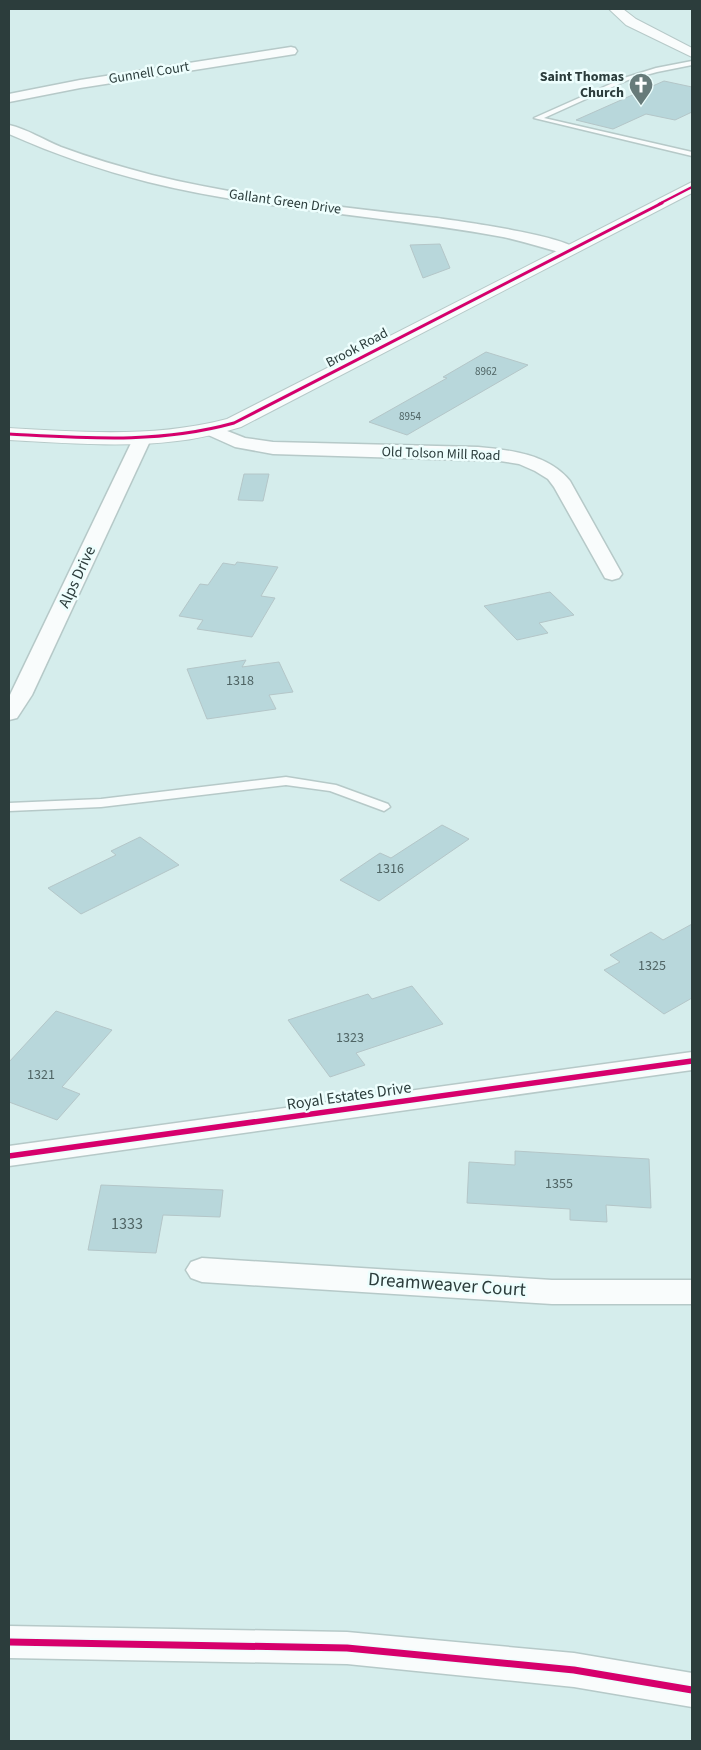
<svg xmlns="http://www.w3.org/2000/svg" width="701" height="1750" font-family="'Source Sans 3',sans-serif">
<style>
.building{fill:#b8d7db;stroke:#b4c6c8}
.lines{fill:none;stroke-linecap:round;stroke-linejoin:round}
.service-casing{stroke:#b6c9c8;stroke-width:3}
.minor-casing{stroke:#b6c9c8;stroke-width:3}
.tertiary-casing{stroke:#b6c9c8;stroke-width:2}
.service{fill:#f9fcfc;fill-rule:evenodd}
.minor{fill:#f9fcfc;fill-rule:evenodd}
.tertiary{fill:#f9fcfc;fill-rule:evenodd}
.cycleway-far3-casing{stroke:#edfefd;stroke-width:4.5}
.cycleway-far2-casing{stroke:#edfefd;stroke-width:5}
.cycleway-far1-casing{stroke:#edfefd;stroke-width:9}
.cycleway-casing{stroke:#edfefd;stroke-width:10}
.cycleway-far3{stroke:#d6006c;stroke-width:2.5}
.cycleway-far2{stroke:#d6006c;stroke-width:3}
.cycleway-far1{stroke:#d6006c;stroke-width:5.5}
.cycleway{stroke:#d6006c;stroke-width:7}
.labels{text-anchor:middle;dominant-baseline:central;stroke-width:5;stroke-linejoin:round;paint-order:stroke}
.far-number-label{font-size:11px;fill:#4f6464}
.far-street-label{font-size:14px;fill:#2c3d3c;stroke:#edfefd}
.far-poi-label{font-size:14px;font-weight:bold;fill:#2c3d3c;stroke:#edfefd;text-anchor:end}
.number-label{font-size:14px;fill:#4f6464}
.street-label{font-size:16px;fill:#2c3d3c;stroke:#edfefd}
.near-number-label{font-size:16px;fill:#4f6464}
.near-street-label{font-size:19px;fill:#2c3d3c;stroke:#edfefd}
</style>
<rect width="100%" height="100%" fill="#d5edec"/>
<!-- building -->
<g class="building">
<polygon points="664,81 692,87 692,112 675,120 646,114 613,129 576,120"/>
<polygon points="440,244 450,268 423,278 410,245"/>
<polygon points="486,352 528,365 407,435 369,422 447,378 443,377"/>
<polygon points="244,474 269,474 263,501 238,500"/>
<polygon points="237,562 278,567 261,596 275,598 252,637 197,629 203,620 179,616 200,584 208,585 223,563 235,565"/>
<polygon points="550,592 574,615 539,623 548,633 517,640 484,606"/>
<polygon points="246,660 242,667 279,662 293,692 269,695 276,709 207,719 187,669"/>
<polygon points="442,825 469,839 379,901 340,880 380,853 391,858"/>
<polygon points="140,837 179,865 81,914 48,888 116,855 111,851"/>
<polygon points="692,924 692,998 664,1014 604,970 620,962 610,955 651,932 663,940"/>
<polygon points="412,986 443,1024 356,1053 365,1065 330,1077 288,1020 368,994 372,999"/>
<polygon points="56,1011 112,1030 62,1087 80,1094 57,1120 9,1102 9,1062"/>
<polygon points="515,1151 649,1159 651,1208 606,1205 607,1222 570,1220 570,1209 467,1203 469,1162 515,1165"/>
<polygon points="101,1185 223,1190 220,1217 163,1215 156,1253 88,1250"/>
</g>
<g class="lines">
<defs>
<g id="service">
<polygon points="692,61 692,65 657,72 628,80 544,118 692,152 692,156 534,118 624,78 656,68"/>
<polygon points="286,777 336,785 388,804 390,807 384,811 330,791 286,785 101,807 9,811 9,803 101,799"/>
</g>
<g id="minor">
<polygon points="291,47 295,48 297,51 295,54 80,88 9,102 9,94 80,80"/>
<path d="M9,125C27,129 44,140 61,147C91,158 121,167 152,175C245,198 342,207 437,218C459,221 567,236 577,250L574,253L569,255C547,249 526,242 503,237C385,215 265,211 148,182C100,170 54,154 9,134Z"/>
<path d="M212,425L245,438L273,442L478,447C510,450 548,454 570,481L622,574L619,578L612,580L605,578L554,487L548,479L535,471L519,464L500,461L273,454L235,447L206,434L203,430L206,426Z"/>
<polygon points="142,434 148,435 151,439 32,695 17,718 9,720 9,697 133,439 136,435"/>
<polygon points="692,1052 692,1070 9,1166 9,1146"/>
<polygon points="202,1258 552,1280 692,1280 692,1304 552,1304 202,1282 191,1278 186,1270 191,1262"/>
<polygon points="9,1626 347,1632 574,1653 692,1673 692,1707 574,1687 347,1664 9,1658"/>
</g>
<g id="tertiary">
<polygon points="609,9 623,9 636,19 692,48 692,57 626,25"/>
<path d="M692,182V193L241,427C220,433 199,439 177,441C122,448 65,443 9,440V428C82,432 155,438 227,419Z"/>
</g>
</defs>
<!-- service casing -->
<use href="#service" class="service-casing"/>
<!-- minor casing -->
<use href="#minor" class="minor-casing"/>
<!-- tertiary casing -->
<use href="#tertiary" class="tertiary-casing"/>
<!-- service -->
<use href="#service" class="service"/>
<!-- minor -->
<use href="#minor" class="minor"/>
<!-- tertiary -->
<use href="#tertiary" class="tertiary"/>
<defs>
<polyline id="cycleway-far3" points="659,204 692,187"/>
<path id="cycleway-far2" d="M9,434C87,438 158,444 234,423L662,203"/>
<polyline id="cycleway-far1" points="9,1156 692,1061"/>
<polyline id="cycleway" points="9,1642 347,1648 574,1670 692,1690"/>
</defs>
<!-- cycleway-far3 casing -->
<use href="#cycleway-far3" class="cycleway-far3-casing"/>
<!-- cycleway-far2 casing -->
<use href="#cycleway-far2" class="cycleway-far2-casing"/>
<!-- cycleway-far1 casing -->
<use href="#cycleway-far1" class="cycleway-far1-casing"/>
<!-- cycleway casing -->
<use href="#cycleway" class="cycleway-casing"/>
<!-- cycleway-far3 -->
<use href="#cycleway-far3" class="cycleway-far3"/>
<!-- cycleway-far2 -->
<use href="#cycleway-far2" class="cycleway-far2"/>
<!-- cycleway-far1 -->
<use href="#cycleway-far1" class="cycleway-far1"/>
<!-- cycleway -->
<use href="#cycleway" class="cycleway"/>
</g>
<!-- icons -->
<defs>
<symbol id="church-pin" viewBox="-11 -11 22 30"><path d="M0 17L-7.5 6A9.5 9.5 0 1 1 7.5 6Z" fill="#677b7a" stroke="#edfefd"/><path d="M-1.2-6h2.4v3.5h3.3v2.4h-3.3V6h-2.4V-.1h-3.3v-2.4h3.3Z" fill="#fff"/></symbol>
</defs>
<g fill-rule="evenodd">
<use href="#church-pin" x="627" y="71" width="28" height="38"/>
</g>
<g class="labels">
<!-- far-number labels -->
<g class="far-number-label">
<text x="486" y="371">8962</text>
<text x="410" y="416">8954</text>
</g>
<!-- far-street labels -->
<g class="far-street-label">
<text transform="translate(149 73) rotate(-9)">Gunnell Court</text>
<text transform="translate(285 202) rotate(8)">Gallant Green Drive</text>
<text transform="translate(357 348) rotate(-28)">Brook Road</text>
<text transform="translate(441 454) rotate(2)">Old Tolson Mill Road</text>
</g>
<!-- far-poi labels -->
<g class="far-poi-label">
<text x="624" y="77">Saint Thomas<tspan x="624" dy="16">Church</tspan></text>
</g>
<!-- number labels -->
<g class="number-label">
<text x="240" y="681">1318</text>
<text x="390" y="869">1316</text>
<text x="652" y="966">1325</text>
<text x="350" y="1038">1323</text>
<text x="41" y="1075">1321</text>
<text x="559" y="1184">1355</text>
</g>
<!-- street labels -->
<g class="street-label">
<text transform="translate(77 577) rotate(-65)">Alps Drive</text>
<text transform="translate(349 1096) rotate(-8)">Royal Estates Drive</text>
</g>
<!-- near-number labels -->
<g class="near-number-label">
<text x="127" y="1224">1333</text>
</g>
<!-- near-street labels -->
<g class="near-street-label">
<text transform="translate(447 1285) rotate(4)">Dreamweaver Court</text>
</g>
</g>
<!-- border -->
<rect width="701" height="1750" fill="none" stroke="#2c3d3c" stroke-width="20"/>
</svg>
